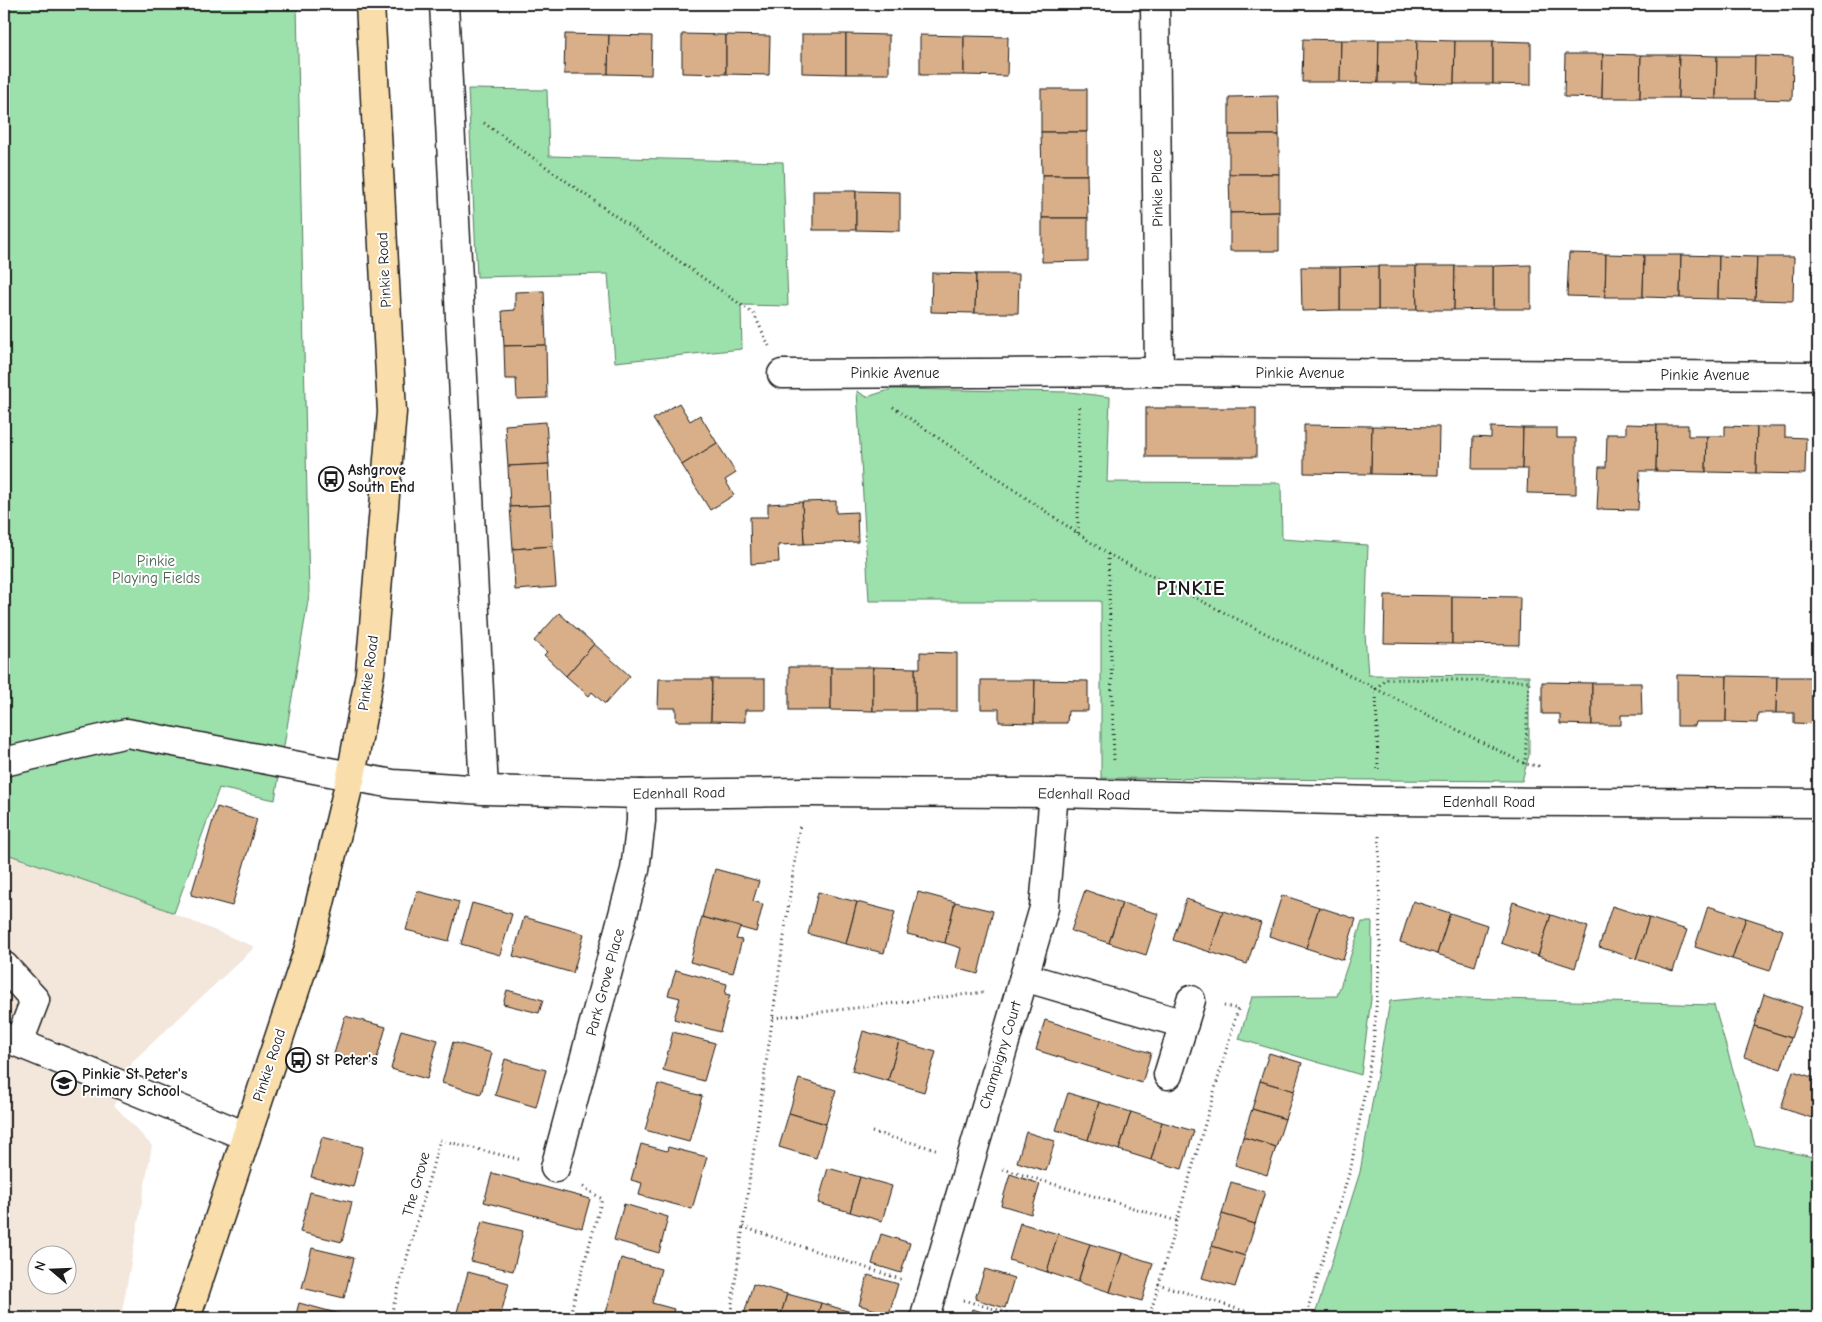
<svg xmlns="http://www.w3.org/2000/svg" width="1822" height="1322" font-family="'Comic Neue',sans-serif">
<style>
.built{fill:#f3e7dc;fill-rule:evenodd}
.green{fill:#9ce0ac;stroke:#5c7e64}
.building{fill:#d8af89;stroke:#1c1c1c}
.lines{fill:none;stroke-linecap:round;stroke-linejoin:round}
.minor-casing{stroke:#1c1c1c;stroke-width:31}
.major-casing{stroke:#1c1c1c;stroke-width:31}
.path{stroke:#1c1c1c;stroke-width:3;stroke-dasharray:1 4;stroke-linecap:butt}
.minor{stroke:#fff;stroke-width:28}
.major{stroke:#f9deab;stroke-width:28}
.labels{text-anchor:middle;dominant-baseline:central;stroke-width:4;stroke-linejoin:round;paint-order:stroke}
.street-label{font-size:15px;fill:#1c1c1c;stroke:#fff}
.poi-label{font-size:15px;font-weight:bold;fill:#1c1c1c;stroke:#fff;text-anchor:start}
.park-label{font-size:15px;fill:#49614e;stroke:#fff}
.district-label{font-size:20px;font-weight:bold;letter-spacing:1px;fill:#1c1c1c;stroke:#fff}
</style>
<rect width="100%" height="100%" fill="#fff"/>
<filter id="ink" filterUnits="userSpaceOnUse"><feTurbulence type="fractalNoise" baseFrequency=".02" numOctaves="2"/><feDisplacementMap in="SourceGraphic" scale="10" xChannelSelector="R" yChannelSelector="G"/><feConvolveMatrix kernelMatrix="1 2 1 2 8 2 1 2 1" color-interpolation-filters="sRGB"/></filter>
<g filter="url(#ink)">
<!-- built -->
<path class="built" d="M4,853L133,897L255,947L133,1061L114,1105L152,1146L121,1318H4ZM38,1254H68V1284H38Z"/>
<!-- green -->
<g class="green">
<polygon points="4,4 297,4 309,595 275,800 219,788 174,913 133,897 4,853"/>
<polygon points="468,89 547,90 549,156 783,162 788,306 741,305 742,349 615,362 608,274 477,277"/>
<polygon points="892,389 1070,392 1110,397 1107,482 1281,483 1282,539 1368,545 1365,634 1368,675 1529,676 1529,755 1522,781 1101,778 1101,601 869,601 857,391 867,397"/>
<polygon points="1362,922 1372,922 1371,999 1361,1075 1239,1039 1252,997 1337,996"/>
<polygon points="1430,997 1714,1005 1755,1145 1818,1158 1818,1255 1812,1318 1314,1318 1360,1172 1390,1001"/>
</g>
<!-- building -->
<g class="building">
<polygon points="565,34 609,35 608,74 564,74"/>
<polygon points="682,34 726,35 726,74 682,73"/>
<polygon points="802,34 846,34 846,74 802,73"/>
<polygon points="846,34 889,35 889,74 846,74"/>
<polygon points="609,35 652,36 651,75 608,74"/>
<polygon points="726,35 770,36 769,75 726,74"/>
<polygon points="920,35 964,36 964,75 920,75"/>
<polygon points="964,36 1008,37 1007,76 964,75"/>
<polygon points="1303,39 1341,40 1340,82 1302,82"/>
<polygon points="1341,40 1379,40 1378,83 1340,82"/>
<polygon points="1379,40 1417,40 1416,83 1378,83"/>
<polygon points="1417,40 1455,41 1454,84 1416,83"/>
<polygon points="1455,41 1493,41 1493,84 1454,84"/>
<polygon points="1493,41 1531,42 1531,85 1493,84"/>
<polygon points="1565,54 1603,54 1602,98 1564,97"/>
<polygon points="1603,54 1641,55 1640,98 1602,98"/>
<polygon points="1641,55 1679,55 1678,98 1640,98"/>
<polygon points="1679,55 1717,56 1716,99 1678,98"/>
<polygon points="1717,56 1755,56 1754,99 1716,99"/>
<polygon points="1755,56 1793,57 1792,100 1754,99"/>
<rect x="1814" y="57" width="4" height="43"/>
<rect x="1041" y="89" width="46" height="43"/>
<polygon points="1278,96 1279,135 1229,135 1229,97"/>
<polygon points="1041,132 1087,132 1087,175 1042,175"/>
<rect x="1229" y="135" width="50" height="39"/>
<polygon points="1229,174 1279,174 1279,212 1230,213"/>
<polygon points="1042,175 1087,175 1088,218 1042,218"/>
<rect x="813" y="191" width="43" height="39"/>
<polygon points="856,191 900,192 900,231 856,230"/>
<polygon points="1279,212 1279,251 1230,251 1230,213"/>
<polygon points="1042,218 1088,218 1088,261 1042,262"/>
<polygon points="1569,253 1606,254 1605,297 1567,296"/>
<polygon points="1606,254 1644,255 1643,297 1605,297"/>
<polygon points="1644,255 1681,255 1680,298 1643,297"/>
<polygon points="1681,255 1719,256 1718,299 1680,298"/>
<polygon points="1719,256 1757,257 1755,300 1718,299"/>
<polygon points="1757,257 1794,257 1793,301 1755,300"/>
<polygon points="1531,265 1531,309 1493,309 1493,266"/>
<polygon points="1378,266 1416,266 1417,310 1378,310"/>
<polygon points="1378,266 1378,310 1340,310 1340,267"/>
<polygon points="1416,266 1455,266 1454,310 1417,310"/>
<polygon points="1455,266 1493,266 1493,309 1454,310"/>
<polygon points="1301,267 1340,267 1340,310 1302,311"/>
<polygon points="932,273 976,274 975,313 931,312"/>
<polygon points="976,274 1019,274 1018,313 975,313"/>
<polygon points="544,291 546,345 504,346 502,311 515,310 515,292"/>
<polygon points="546,345 547,398 517,399 516,379 505,379 504,346"/>
<polygon points="679,403 690,421 700,415 717,443 682,465 653,419"/>
<rect x="1146" y="408" width="110" height="49"/>
<polygon points="546,422 549,464 508,466 505,425"/>
<polygon points="1626,424 1657,425 1656,471 1640,471 1638,510 1597,509 1599,467 1606,467 1607,434 1626,434"/>
<polygon points="1304,425 1372,426 1371,474 1304,473"/>
<polygon points="1657,425 1688,425 1688,436 1707,436 1706,472 1656,471"/>
<polygon points="1372,426 1439,427 1438,475 1371,474"/>
<polygon points="1725,426 1757,427 1756,473 1706,472 1707,436 1725,436"/>
<polygon points="1491,427 1523,428 1522,469 1472,469 1473,437 1491,438"/>
<polygon points="1757,427 1785,427 1785,437 1806,438 1805,474 1756,473"/>
<polygon points="1523,428 1557,428 1557,438 1576,438 1576,494 1527,493 1528,469 1522,469"/>
<polygon points="717,443 736,473 725,480 734,495 710,510 682,465"/>
<polygon points="549,464 551,505 510,507 508,466"/>
<polygon points="836,501 836,513 857,512 858,542 804,544 802,502"/>
<polygon points="802,502 804,544 778,545 779,562 751,564 750,517 768,517 768,504"/>
<polygon points="551,505 553,546 513,549 510,507"/>
<polygon points="553,546 556,587 515,590 513,549"/>
<polygon points="1385,595 1452,596 1452,644 1384,643"/>
<polygon points="1452,596 1520,597 1519,645 1452,644"/>
<polygon points="559,613 594,644 566,676 544,655 547,652 534,641"/>
<polygon points="594,644 630,676 605,704 592,692 589,696 566,676"/>
<polygon points="920,652 957,653 957,711 915,711 915,668 920,668"/>
<rect x="789" y="667" width="42" height="43"/>
<polygon points="831,667 873,667 873,711 831,710"/>
<polygon points="873,667 915,668 915,711 873,711"/>
<polygon points="1677,675 1727,676 1726,722 1696,722 1695,726 1677,726"/>
<polygon points="1727,676 1777,677 1776,713 1758,713 1757,723 1726,722"/>
<polygon points="1777,677 1818,677 1818,724 1794,723 1794,713 1776,713"/>
<polygon points="659,679 712,679 711,721 676,721 676,708 658,708"/>
<polygon points="712,679 765,679 765,710 745,710 745,722 711,721"/>
<polygon points="981,680 1035,680 1034,723 999,722 999,709 981,709"/>
<polygon points="1035,680 1088,681 1088,711 1068,711 1067,723 1034,723"/>
<polygon points="1542,682 1592,683 1592,725 1560,724 1560,714 1542,714"/>
<polygon points="1592,683 1641,683 1642,715 1621,715 1621,725 1592,725"/>
<polygon points="217,807 257,819 232,906 191,895"/>
<polygon points="715,869 759,881 753,901 763,904 756,932 702,917"/>
<polygon points="1085,890 1122,903 1109,943 1071,931"/>
<polygon points="417,891 459,902 449,941 406,930"/>
<polygon points="818,892 857,902 846,944 808,934"/>
<polygon points="918,892 955,902 945,943 907,934"/>
<polygon points="1282,895 1319,907 1306,948 1269,936"/>
<polygon points="1186,899 1223,911 1210,952 1173,940"/>
<polygon points="1413,901 1450,913 1437,954 1400,942"/>
<polygon points="857,902 895,912 884,953 846,944"/>
<polygon points="955,902 993,911 978,974 956,968 961,948 945,943"/>
<polygon points="1513,902 1551,915 1538,956 1501,943"/>
<polygon points="472,903 512,914 500,955 461,944"/>
<polygon points="1122,903 1159,914 1146,955 1109,943"/>
<polygon points="1612,906 1649,918 1636,959 1599,947"/>
<polygon points="1708,906 1746,918 1732,959 1695,947"/>
<polygon points="1319,907 1356,919 1343,960 1306,948"/>
<polygon points="1223,911 1261,923 1247,964 1210,952"/>
<polygon points="1450,913 1487,925 1475,966 1437,954"/>
<polygon points="1551,915 1588,927 1575,968 1538,956"/>
<polygon points="524,917 584,934 573,973 513,956"/>
<polygon points="702,917 740,927 736,939 742,940 733,973 690,962"/>
<polygon points="1649,918 1687,930 1673,971 1636,959"/>
<polygon points="1746,918 1783,930 1770,971 1732,959"/>
<polygon points="676,970 727,984 725,994 730,995 720,1032 674,1019 680,998 668,995"/>
<polygon points="507,990 543,1000 539,1013 503,1004"/>
<polygon points="1764,994 1802,1007 1791,1038 1754,1026"/>
<polygon points="345,1016 386,1027 375,1065 334,1054"/>
<polygon points="1045,1020 1151,1053 1142,1083 1036,1050"/>
<polygon points="1754,1026 1791,1038 1781,1069 1744,1057"/>
<polygon points="401,1030 438,1040 427,1079 391,1069"/>
<polygon points="863,1031 899,1041 888,1081 852,1071"/>
<polygon points="673,1032 715,1043 704,1081 663,1070"/>
<polygon points="899,1041 936,1052 924,1092 888,1081"/>
<polygon points="453,1042 492,1053 481,1094 442,1083"/>
<polygon points="1269,1053 1302,1063 1294,1091 1260,1081"/>
<polygon points="505,1059 546,1070 536,1107 495,1095"/>
<polygon points="1793,1071 1818,1079 1818,1098 1812,1118 1781,1108"/>
<polygon points="799,1079 836,1090 826,1124 789,1113"/>
<polygon points="1260,1081 1294,1091 1285,1119 1252,1109"/>
<polygon points="658,1084 702,1096 689,1142 645,1130"/>
<polygon points="1068,1093 1099,1102 1088,1140 1056,1130"/>
<polygon points="1818,1098 1818,1120 1812,1118"/>
<polygon points="1099,1102 1131,1112 1119,1150 1088,1140"/>
<polygon points="1252,1109 1285,1119 1276,1147 1243,1137"/>
<polygon points="1131,1112 1162,1122 1151,1160 1119,1150"/>
<polygon points="789,1113 826,1124 816,1158 779,1147"/>
<polygon points="1162,1122 1194,1131 1182,1169 1151,1160"/>
<polygon points="1026,1132 1055,1141 1046,1171 1017,1162"/>
<polygon points="322,1137 363,1147 353,1187 311,1177"/>
<polygon points="1243,1137 1276,1147 1267,1175 1235,1165"/>
<polygon points="641,1144 667,1151 668,1147 707,1157 692,1209 639,1195 642,1183 631,1180"/>
<polygon points="828,1168 860,1177 850,1212 818,1203"/>
<polygon points="492,1173 590,1199 582,1228 484,1202"/>
<polygon points="1010,1174 1040,1184 1031,1214 1001,1205"/>
<polygon points="860,1177 892,1186 882,1221 850,1212"/>
<polygon points="1231,1182 1265,1192 1255,1224 1222,1214"/>
<polygon points="310,1192 352,1202 342,1242 300,1232"/>
<polygon points="624,1204 668,1217 659,1253 614,1240"/>
<polygon points="1222,1214 1255,1224 1245,1256 1212,1246"/>
<polygon points="482,1221 523,1231 513,1271 471,1261"/>
<polygon points="1020,1223 1058,1234 1047,1272 1009,1260"/>
<polygon points="881,1234 910,1243 901,1273 872,1264"/>
<polygon points="1058,1234 1090,1244 1078,1282 1047,1272"/>
<polygon points="1090,1244 1122,1253 1110,1292 1078,1282"/>
<polygon points="1212,1246 1245,1256 1235,1287 1202,1278"/>
<polygon points="312,1248 354,1258 344,1298 302,1288"/>
<polygon points="1122,1253 1153,1263 1142,1301 1110,1292"/>
<polygon points="621,1258 661,1269 652,1303 674,1309 671,1318 626,1318 606,1313"/>
<polygon points="985,1269 1014,1278 1005,1308 975,1299"/>
<polygon points="468,1272 509,1283 500,1318 482,1318 457,1312"/>
<polygon points="868,1275 898,1284 889,1314 859,1305"/>
<polygon points="753,1284 787,1294 780,1318 743,1318"/>
<polygon points="787,1294 821,1303 817,1318 780,1318"/>
<polygon points="299,1303 340,1314 339,1318 295,1318"/>
<polygon points="821,1303 864,1316 864,1318 817,1318"/>
<polygon points="972,1309 1002,1318 969,1318"/>
<polygon points="606,1313 626,1318 605,1318"/>
</g>
<g class="lines">
<defs>
<g id="minor">
<polyline points="444,4 484,790"/>
<polyline points="1155,4 1159,372"/>
<polyline points="782,374 1159,372 1818,376"/>
<polyline points="4,762 127,733 371,780 393,784 484,790 641,794 805,792 1054,793 1379,801 1818,803"/>
<polyline points="4,966 35,1000 19,1042"/>
<polyline points="1024,977 1184,1024"/>
<polyline points="4,1037 246,1136"/>
<polyline points="1168,1075 1191,1000"/>
<polyline points="555,1168 635,870 641,821 641,794"/>
<polyline points="929,1318 926,1313 1044,908 1054,793"/>
</g>
<polyline id="major" points="186,1318 309,948 351,776 370,673 392,412 370,4"/>
</defs>
<!-- minor casing -->
<use href="#minor" class="minor-casing"/>
<!-- major casing -->
<use href="#major" class="major-casing"/>
<!-- path -->
<g class="path">
<polyline points="484,123 754,314 769,346"/>
<polyline points="893,407 1108,554 1525,764 1538,766 1538,769"/>
<polyline points="1078,533 1079,404"/>
<polyline points="1108,554 1114,761"/>
<polyline points="1378,769 1376,689 1385,679 1529,681 1525,764"/>
<polyline points="773,1018 985,992"/>
<polyline points="872,1132 939,1150"/>
<polyline points="1003,1169 1177,1221"/>
<polyline points="743,1227 903,1280"/>
<polyline points="1158,1284 1267,1318"/>
<polyline points="963,1300 1025,1318"/>
<polyline points="390,1318 440,1140 522,1160"/>
<polyline points="569,1318 602,1199 582,1186"/>
<polyline points="730,1318 800,824"/>
<polyline points="1149,1318 1238,1009 1224,1006"/>
<polyline points="1305,1318 1351,1167 1373,1047 1380,956 1379,833"/>
<polyline points="1818,1318 1818,1317"/>
</g>
<!-- minor -->
<use href="#minor" class="minor"/>
<!-- major -->
<use href="#major" class="major"/>
</g>
</g>
<!-- icons -->
<defs>
<symbol id="bus-ring" viewBox="-11 -11 22 22"><circle r="9.5" fill="#fff" stroke="#1c1c1c" stroke-width="1.5"/><path d="M-5-6H5V4H4V6H2V4H-2V6H-4V4H-5ZM-3.5-4V0h7V-4ZM-3.5 1.2v1.5H-2V1.2ZM2 1.2v1.5H3.5V1.2Z" fill="#1c1c1c"/></symbol>
<symbol id="school-ring" viewBox="-11 -11 22 22"><circle r="9.5" fill="#fff" stroke="#1c1c1c" stroke-width="1.5"/><path d="M0-5L7-2L0 1L-7-2ZM-4 1L0 2.5L4 1V4Q0 6-4 4Z" fill="#1c1c1c"/></symbol>
</defs>
<g fill-rule="evenodd">
<use href="#bus-ring" x="317" y="465" width="28" height="28"/>
<use href="#bus-ring" x="284" y="1046" width="28" height="28"/>
<use href="#school-ring" x="50" y="1069" width="28" height="28"/>
</g>
<g class="labels">
<!-- street labels -->
<g class="street-label">
<text transform="translate(1157 188) rotate(-91)">Pinkie Place</text>
<text transform="translate(384 270) rotate(-93)">Pinkie Road</text>
<text x="895" y="373">Pinkie Avenue</text>
<text x="1300" y="373">Pinkie Avenue</text>
<text x="1705" y="375">Pinkie Avenue</text>
<text transform="translate(368 673) rotate(-82)">Pinkie Road</text>
<text transform="translate(679 793) rotate(-1)">Edenhall Road</text>
<text transform="translate(1084 794) rotate(1)">Edenhall Road</text>
<text x="1489" y="802">Edenhall Road</text>
<text transform="translate(605 982) rotate(-75)">Park Grove Place</text>
<text transform="translate(1000 1055) rotate(-73)">Champigny Court</text>
<text transform="translate(269 1065) rotate(-72)">Pinkie Road</text>
<text transform="translate(416 1184) rotate(-74)">The Grove</text>
</g>
<!-- poi labels -->
<g class="poi-label">
<text x="348" y="470">Ashgrove<tspan x="348" dy="17">South End</tspan></text>
<text x="316" y="1060">St Peter's</text>
<text x="82" y="1074">Pinkie St Peter's<tspan x="82" dy="17">Primary School</tspan></text>
</g>
<!-- park labels -->
<g class="park-label">
<text x="156" y="561">Pinkie<tspan x="156" dy="17">Playing Fields</tspan></text>
</g>
<!-- district labels -->
<g class="district-label">
<text x="1191" y="588">PINKIE</text>
</g>
</g>
<!-- margin -->
<rect width="1822" height="1322" fill="none" stroke="#fff" stroke-width="20"/>
<rect x="10" y="10" width="1802" height="1302" fill="none" stroke="#1c1c1c" stroke-width="2" filter="url(#ink)"/>
<!-- north arrow -->
<g transform="translate(52 1270) rotate(289)"><circle r="24" fill="#ffffff" stroke="#a4a4a4"/>
<path d="M0-4L9 19L0 12L-9 19Z" fill="#1c1c1c"/>
<text y="-8" font-size="14" font-weight="bold" text-anchor="middle" fill="#1c1c1c">N</text>
</g>
</svg>
